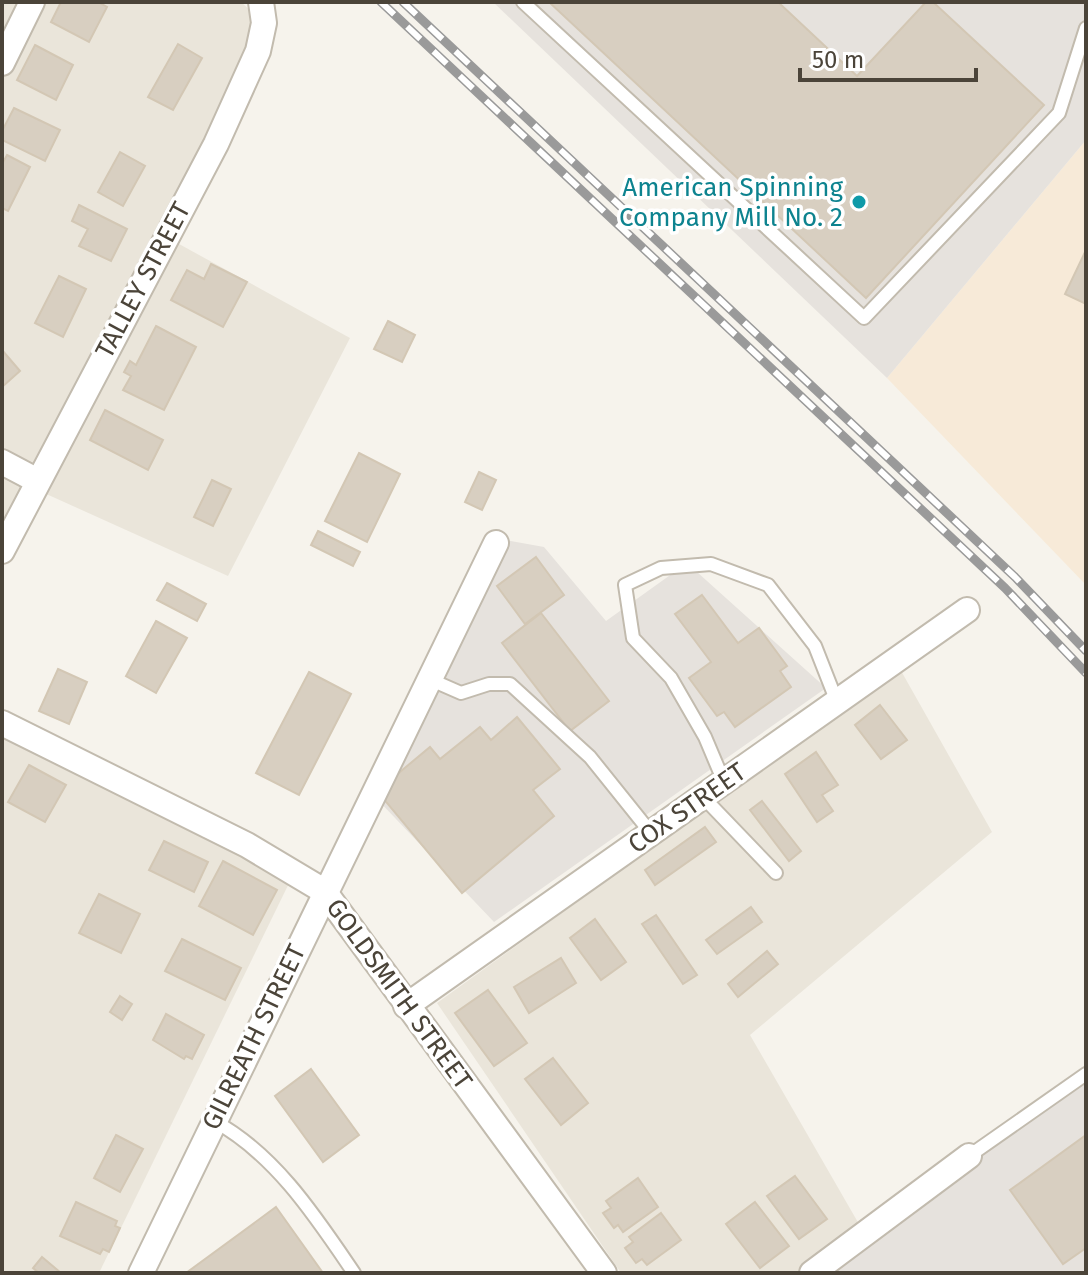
<svg xmlns="http://www.w3.org/2000/svg" width="1088" height="1275" font-family="'Fira Sans',sans-serif">
<style>
.residential{fill:#eae5da}
.commercial{fill:#f7ead8}
.industrial{fill:#e6e2dd}
.building{fill:#d8cfc1;stroke:#d3c7b4;stroke-width:2}
.lines{fill:none;stroke-linecap:round;stroke-linejoin:round}
.lane-casing{stroke:#c2bbae;stroke-width:16}
.street-casing{stroke:#c2bbae;stroke-width:28}
.lane{stroke:#fff;stroke-width:12}
.street{stroke:#fff;stroke-width:24}
.rail-casing{stroke:#9a9a9a;stroke-width:9}
.rail{stroke:#fff;stroke-width:6;stroke-dasharray:18;stroke-linecap:butt}
.culture-dot{fill:#0f9aa8;stroke:#fff;stroke-width:3}
.labels{text-anchor:middle;dominant-baseline:central;stroke-width:7;stroke-linejoin:round;paint-order:stroke}
.culture-label{font-size:26px;fill:#0d838f;stroke:#fff;text-anchor:end}
.street-label{font-size:26px;fill:#4b4439;stroke:#fff}
</style>
<rect width="100%" height="100%" fill="#f6f3ec"/>
<!-- residential -->
<g class="residential">
<polygon points="2,2 241,2 264,23 170,239 350,338 228,576 33,488 2,554"/>
<polygon points="900,669 992,832 750,1035 867,1238 818,1273 621,1273 437,1003"/>
<polygon points="2,734 294,873 99,1273 2,1273"/>
</g>
<!-- commercial -->
<polygon class="commercial" points="1086,140 1086,585 887,378"/>
<!-- industrial -->
<g class="industrial">
<polygon points="493,2 1086,2 1086,140 887,378"/>
<polygon points="495,538 544,547 606,621 687,563 826,688 494,922 376,798"/>
<polygon points="1086,1079 1086,1273 818,1273 867,1238"/>
</g>
<!-- building -->
<g class="building">
<polygon points="61,2 98,2 107,7 89,42 51,22"/>
<polygon points="549,2 778,2 857,76 926,2 933,2 1044,105 866,298"/>
<polygon points="178,44 202,58 173,110 148,97"/>
<polygon points="35,45 73,65 56,100 17,80"/>
<polygon points="14,108 60,130 45,161 2,140 2,131"/>
<polygon points="120,152 145,166 123,206 98,192"/>
<polygon points="7,155 30,167 8,211 2,208 2,164"/>
<polygon points="79,205 127,229 111,261 79,246 88,229 72,221"/>
<polygon points="1086,250 1086,304 1065,294"/>
<polygon points="211,264 247,282 223,327 171,300 187,270 204,279"/>
<polygon points="59,276 86,289 63,337 35,323"/>
<polygon points="388,321 415,335 402,362 374,349"/>
<polygon points="156,326 196,347 164,410 123,390 131,376 124,372 130,361 136,365"/>
<polygon points="2,350 20,371 2,387"/>
<polygon points="105,410 163,440 148,470 90,440"/>
<polygon points="359,453 400,474 367,542 325,521"/>
<polygon points="479,472 496,480 482,510 465,502"/>
<polygon points="212,480 231,489 213,526 194,517"/>
<polygon points="318,531 360,552 353,566 311,545"/>
<polygon points="536,557 564,595 525,624 497,586"/>
<polygon points="167,583 206,604 197,621 157,600"/>
<polygon points="702,595 738,643 759,628 787,666 780,671 791,687 735,727 724,712 717,716 689,678 711,662 675,614"/>
<polygon points="541,613 609,701 570,731 502,643"/>
<polygon points="156,621 187,638 156,693 126,676"/>
<polygon points="58,669 87,682 69,724 39,711"/>
<polygon points="309,672 351,694 299,795 256,773"/>
<polygon points="880,705 907,740 881,759 855,725"/>
<polygon points="517,717 560,769 533,790 554,816 462,893 377,791 430,747 440,759 480,727 491,740"/>
<polygon points="816,752 838,785 822,795 833,811 817,822 785,774"/>
<polygon points="29,765 66,785 45,822 8,802"/>
<polygon points="762,801 801,851 789,861 750,810"/>
<polygon points="705,827 716,842 655,885 645,870"/>
<polygon points="164,841 208,862 194,892 149,870"/>
<polygon points="223,861 277,890 253,935 199,906"/>
<polygon points="99,894 140,914 121,953 79,933"/>
<polygon points="751,907 762,922 717,954 706,940"/>
<polygon points="656,915 697,975 683,984 642,924"/>
<polygon points="595,919 626,962 601,980 570,938"/>
<polygon points="182,939 241,968 225,1000 165,971"/>
<polygon points="767,951 778,964 738,997 728,984"/>
<polygon points="561,958 576,983 529,1013 514,987"/>
<polygon points="488,990 527,1043 494,1066 455,1013"/>
<polygon points="120,996 132,1004 122,1020 110,1012"/>
<polygon points="166,1014 204,1035 192,1059 186,1056 184,1059 153,1040"/>
<polygon points="553,1058 588,1103 561,1125 525,1079"/>
<polygon points="311,1069 359,1135 323,1162 275,1096"/>
<polygon points="116,1135 143,1149 120,1192 94,1178"/>
<polygon points="1086,1135 1086,1248 1063,1264 1010,1190"/>
<polygon points="795,1176 827,1219 799,1239 767,1196"/>
<polygon points="638,1178 658,1207 623,1232 618,1225 614,1228 603,1213 611,1208 606,1201"/>
<polygon points="76,1202 117,1221 115,1226 120,1228 109,1252 103,1249 100,1254 60,1236"/>
<polygon points="755,1202 789,1246 760,1268 726,1224"/>
<polygon points="276,1207 323,1273 186,1273"/>
<polygon points="661,1213 681,1240 647,1265 642,1259 636,1263 625,1248 633,1242 629,1237"/>
<polygon points="42,1257 61,1273 39,1273 33,1268"/>
</g>
<g class="lines">
<defs>
<g id="lane">
<polyline points="523,2 864,318 1059,113 1086,28"/>
<polyline points="429,679 461,693 489,684 510,684 590,757 651,833"/>
<polyline points="724,782 705,737 671,678 633,638 625,585 661,568 711,564 768,585 815,646 837,702"/>
<polyline points="703,797 776,873"/>
<path d="M214,1121C275,1154 316,1217 354,1273"/>
<polyline points="969,1156 1086,1074"/>
</g>
<g id="street">
<polyline points="2,63 32,2"/>
<polyline points="2,462 36,480"/>
<polyline points="2,551 216,144 258,51 264,23 261,2"/>
<polyline points="2,723 247,845 324,891 604,1273"/>
<polyline points="406,1006 967,610"/>
<polyline points="141,1273 496,543"/>
<polyline points="812,1273 969,1156"/>
</g>
</defs>
<!-- lane casing -->
<use href="#lane" class="lane-casing"/>
<!-- street casing -->
<use href="#street" class="street-casing"/>
<!-- lane -->
<use href="#lane" class="lane"/>
<!-- street -->
<use href="#street" class="street"/>
<defs>
<g id="rail">
<polyline points="381,2 1005,588 1086,673"/>
<polyline points="403,2 1015,577 1086,651"/>
</g>
</defs>
<!-- rail casing -->
<use href="#rail" class="rail-casing"/>
<!-- rail -->
<use href="#rail" class="rail"/>
</g>
<!-- markers -->
<circle class="culture-dot" cx="859" cy="202" r="8"/>
<g class="labels">
<!-- culture labels -->
<g class="culture-label">
<text x="843" y="187">American Spinning<tspan x="843" dy="30">Company Mill No. 2</tspan></text>
</g>
<!-- street labels -->
<g class="street-label">
<text transform="translate(143 280) rotate(-62)">TALLEY STREET</text>
<text transform="translate(687 808) rotate(-35)">COX STREET</text>
<text transform="translate(399 994) rotate(54)">GOLDSMITH STREET</text>
<text transform="translate(254 1037) rotate(-64)">GILREATH STREET</text>
</g>
</g>
<!-- border -->
<rect width="1088" height="1275" fill="none" stroke="#4b4439" stroke-width="8"/>
<!-- scale -->
<path d="M800 68v12h176v-12" fill="none" stroke="#4b4439" stroke-width="4"/>
<text x="812" y="68" font-size="24" fill="#4b4439" stroke="#ffffff" stroke-width="6" paint-order="stroke">50 m</text>
</svg>
